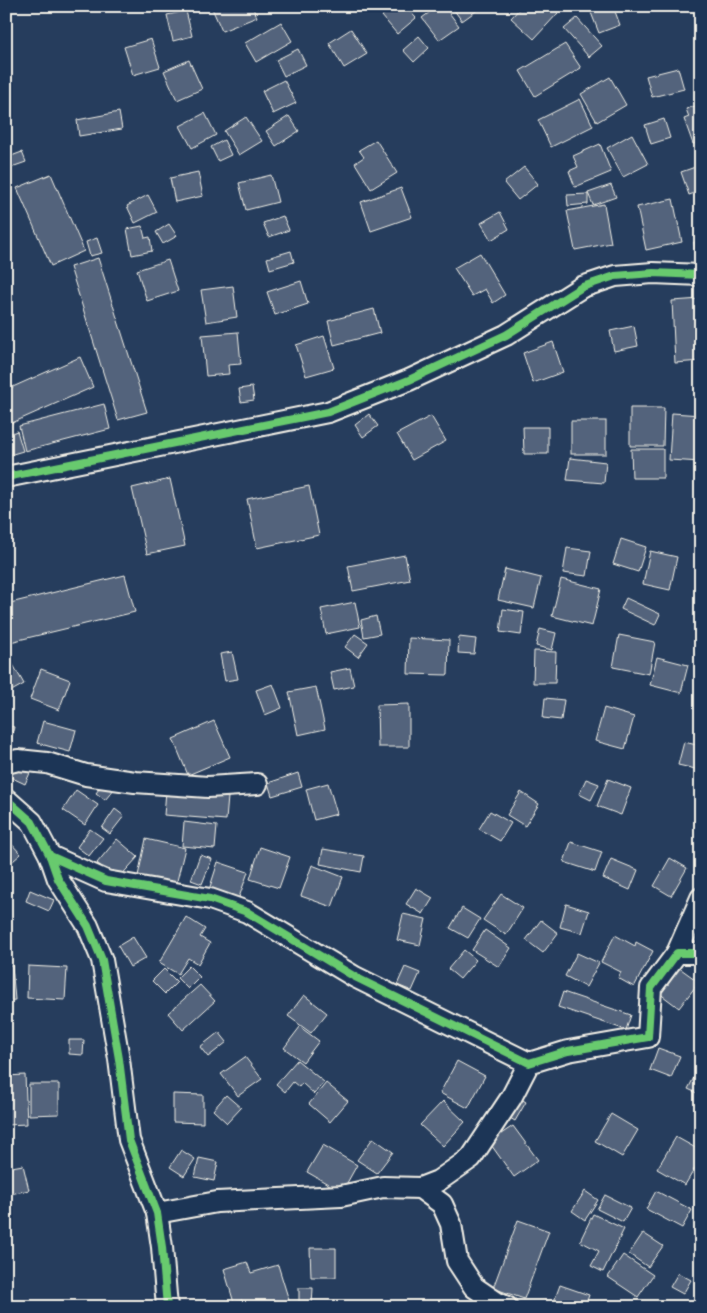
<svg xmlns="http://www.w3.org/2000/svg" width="707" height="1313" font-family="'Indie Flower',sans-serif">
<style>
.building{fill:#52647b;stroke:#f4f1e8}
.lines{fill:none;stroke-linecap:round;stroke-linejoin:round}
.minor-casing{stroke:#f4f1e8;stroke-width:24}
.minor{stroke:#1d3557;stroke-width:20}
.cycleway-casing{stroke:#1d3557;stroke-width:11}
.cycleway{stroke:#67ca6e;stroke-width:8}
</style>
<rect width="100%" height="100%" fill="#263d5d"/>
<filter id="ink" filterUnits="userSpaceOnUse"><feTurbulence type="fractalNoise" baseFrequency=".02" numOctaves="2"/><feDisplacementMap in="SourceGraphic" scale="10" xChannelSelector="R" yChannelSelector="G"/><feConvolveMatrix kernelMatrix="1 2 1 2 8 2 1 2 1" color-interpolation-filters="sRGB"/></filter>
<g filter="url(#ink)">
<!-- building -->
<g class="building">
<polygon points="211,6 252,6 257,17 222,31"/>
<polygon points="393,6 405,6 416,18 397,34 382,16"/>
<polygon points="438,6 444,6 459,26 439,40 422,18"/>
<polygon points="451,6 483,6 462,21"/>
<polygon points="522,6 551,6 558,13 534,39 511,18"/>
<polygon points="599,6 613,6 620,25 599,33 590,10"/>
<polygon points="186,11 192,36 173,41 167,15"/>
<polygon points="577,18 602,46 589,57 564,29"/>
<polygon points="281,22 292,41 256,62 245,43"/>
<polygon points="351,29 367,54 344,68 329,43"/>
<polygon points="419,36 429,48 414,62 403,50"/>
<polygon points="151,39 160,67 133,75 124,47"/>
<polygon points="565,44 581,68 535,96 520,71"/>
<polygon points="298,49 306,65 284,76 276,60"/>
<polygon points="189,60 202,89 177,100 164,71"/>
<polygon points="678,68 684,89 652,97 646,76"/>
<polygon points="610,77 626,105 597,122 581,94"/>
<polygon points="284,80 296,103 273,114 262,91"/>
<polygon points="580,99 593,126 551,147 538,120"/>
<polygon points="701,104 701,142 693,144 684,119 689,117 686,109"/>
<polygon points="119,112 122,129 79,136 77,120"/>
<polygon points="205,113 216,135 192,148 180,126"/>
<polygon points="289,116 299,131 276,146 266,131"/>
<polygon points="246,117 262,141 239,155 224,131"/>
<polygon points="664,119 670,138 651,144 645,125"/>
<polygon points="632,134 648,164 623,177 607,148"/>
<polygon points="224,140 231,155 218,161 211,147"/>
<polygon points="376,140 397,173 371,189 355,163 364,157 359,150"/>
<polygon points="600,144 611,172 575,187 569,171 578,167 573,156"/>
<polygon points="22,152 26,162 6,169 6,158"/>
<polygon points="701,165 701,191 689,195 681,172"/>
<polygon points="524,167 538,184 518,200 504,183"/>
<polygon points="198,172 203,196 175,202 170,178"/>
<polygon points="51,174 84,251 51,266 17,188"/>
<polygon points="271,175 278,202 246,210 239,183"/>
<polygon points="611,185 616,197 593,205 588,193"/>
<polygon points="401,188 412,217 371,231 361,202"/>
<polygon points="588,194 588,204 568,206 567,195"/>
<polygon points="148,195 157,212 135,223 127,206"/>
<polygon points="673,199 682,242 646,250 637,207"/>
<polygon points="604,204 611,243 575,250 567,211"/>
<polygon points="500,212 509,229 491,240 481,223"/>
<polygon points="283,216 289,230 269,237 263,223"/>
<polygon points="169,224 177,236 163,244 156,232"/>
<polygon points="142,226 145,238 150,237 152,251 132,255 127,229"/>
<polygon points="97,238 102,253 90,256 86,242"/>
<polygon points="694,242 701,242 701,260 696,261"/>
<polygon points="291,251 294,262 270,269 267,258"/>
<polygon points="480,253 505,295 493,303 485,289 472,296 454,268"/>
<polygon points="98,258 147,412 118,420 70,267"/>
<polygon points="168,260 178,291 147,301 137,270"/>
<polygon points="301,281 308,304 275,315 267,292"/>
<polygon points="233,286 237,317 206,322 201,290"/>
<polygon points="701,299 701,361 675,363 672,301"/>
<polygon points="374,309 380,333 334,345 328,321"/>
<polygon points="634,326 638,346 614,351 610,331"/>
<polygon points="238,332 241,364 228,365 229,374 206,376 202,335"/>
<polygon points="324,336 334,368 306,376 296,345"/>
<polygon points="553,342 563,372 533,383 523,353"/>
<polygon points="80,357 93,387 12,423 6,410 6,390"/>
<polygon points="252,387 254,400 241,402 239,389"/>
<polygon points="104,404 110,429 25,451 19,426"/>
<polygon points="630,408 664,408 663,446 630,446"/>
<polygon points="672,413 701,415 701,462 669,460"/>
<polygon points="369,414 378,426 363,437 355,425"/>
<polygon points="431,416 446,441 412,460 397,434"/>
<rect x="571" y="421" width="35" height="33"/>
<polygon points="523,427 548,427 548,454 524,454"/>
<polygon points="17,431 23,451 6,456 6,435"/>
<polygon points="631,449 663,449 663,478 632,478"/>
<polygon points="570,458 606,462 604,483 567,480"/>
<polygon points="170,479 185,546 147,554 132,488"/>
<polygon points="309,486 319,535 257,548 247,499"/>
<polygon points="621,539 646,547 638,572 613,564"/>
<polygon points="567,548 591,551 587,576 563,573"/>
<polygon points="650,551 677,557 670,590 643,584"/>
<polygon points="405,555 410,580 353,591 348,566"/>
<polygon points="505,569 541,578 534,608 498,600"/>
<polygon points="125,575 135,612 6,643 6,604"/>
<polygon points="561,579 601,589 592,626 552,616"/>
<polygon points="626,598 660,614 655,625 621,609"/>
<polygon points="355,602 360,627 326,634 321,609"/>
<polygon points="503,609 524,612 521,635 500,632"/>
<polygon points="376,616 380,634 364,637 361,620"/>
<polygon points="540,629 556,633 552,650 536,646"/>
<polygon points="355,634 368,643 358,657 345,647"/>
<polygon points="619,635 655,642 649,674 613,667"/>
<polygon points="459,637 476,639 474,654 458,653"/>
<polygon points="409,638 449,640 448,675 408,674"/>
<polygon points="534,651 556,652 555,683 533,683"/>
<polygon points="232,652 238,679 225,681 220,654"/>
<polygon points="657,657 688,665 681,693 650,685"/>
<polygon points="11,661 24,684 6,694 6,663"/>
<polygon points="350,668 354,686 334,690 330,672"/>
<polygon points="41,669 70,680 59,710 30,699"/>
<polygon points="273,684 282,708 265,715 256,690"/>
<polygon points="316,687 325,729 298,735 289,692"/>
<polygon points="545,698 564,700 561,720 543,718"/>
<polygon points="409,704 409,747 378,747 377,705"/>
<polygon points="604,708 634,717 625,749 595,741"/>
<polygon points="43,721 76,730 70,752 37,743"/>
<polygon points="214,721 230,757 188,775 173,739"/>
<polygon points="6,725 14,727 10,742 6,741"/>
<polygon points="684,742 701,746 700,770 678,765"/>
<polygon points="11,764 30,773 25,784 6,775"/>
<polygon points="298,773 302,787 272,796 268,783"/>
<polygon points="586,779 599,784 591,800 579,794"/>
<polygon points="608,779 631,788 621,815 597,806"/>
<polygon points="106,780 115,788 105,800 96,793"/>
<polygon points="328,783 337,814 314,820 306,789"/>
<polygon points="76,790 98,805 85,825 63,810"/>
<polygon points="166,791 228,797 226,820 164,815"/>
<polygon points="521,792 539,804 525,826 507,815"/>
<polygon points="115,809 124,816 110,834 102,828"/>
<polygon points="490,811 511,823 500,841 479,829"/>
<polygon points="184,822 217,826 215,849 182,846"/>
<polygon points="90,829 103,838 89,856 77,847"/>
<polygon points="6,838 21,854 6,867"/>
<polygon points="117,839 138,857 117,880 97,863"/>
<polygon points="146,839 185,848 176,885 138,876"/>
<polygon points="571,842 602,852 595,872 564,862"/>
<polygon points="260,847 290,857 279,888 250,879"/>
<polygon points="323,849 364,856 361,872 320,864"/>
<polygon points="200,855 212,859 202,884 191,880"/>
<polygon points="670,858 687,868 671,896 654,886"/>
<polygon points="611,859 638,870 630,890 603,878"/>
<polygon points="218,862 248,872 237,903 208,893"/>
<polygon points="312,865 343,877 332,907 301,896"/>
<polygon points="416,888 433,898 423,914 406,904"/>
<polygon points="30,890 54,900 49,911 26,901"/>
<polygon points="501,894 523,908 506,935 483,920"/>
<polygon points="566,904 589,911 582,933 560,927"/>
<polygon points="462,908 480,919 468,938 450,928"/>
<polygon points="403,914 426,919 420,945 397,940"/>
<polygon points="186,917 205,929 200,937 210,943 198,964 188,958 178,974 159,963"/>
<polygon points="541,920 558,933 543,953 526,940"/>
<polygon points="485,930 511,948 499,967 472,950"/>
<polygon points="615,935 635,946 636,942 653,951 634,987 618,978 621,972 601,962"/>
<polygon points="133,937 146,958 130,967 118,946"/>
<polygon points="464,950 476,960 460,979 448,969"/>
<polygon points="577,953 599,963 586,987 565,976"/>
<polygon points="674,964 699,982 679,1008 655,990"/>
<polygon points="12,965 15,1000 6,1001 6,966"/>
<polygon points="28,966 67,968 65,1000 27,998"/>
<polygon points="189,966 200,977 188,989 177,978"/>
<polygon points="405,967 420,973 412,991 397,985"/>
<polygon points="164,969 177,982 165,994 152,981"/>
<polygon points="200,985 215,1001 183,1030 168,1013"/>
<polygon points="563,992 631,1015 626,1030 558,1007"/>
<polygon points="304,995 327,1013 311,1033 288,1016"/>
<polygon points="300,1027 319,1041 303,1062 284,1048"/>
<polygon points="219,1032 227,1042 208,1057 200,1047"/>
<polygon points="69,1040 84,1040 83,1055 69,1054"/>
<polygon points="658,1048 680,1056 671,1078 650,1070"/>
<polygon points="245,1057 262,1079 238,1096 221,1074"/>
<polygon points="297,1060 324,1082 314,1094 302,1083 299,1087 293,1082 285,1092 276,1084"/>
<polygon points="457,1061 485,1076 468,1108 440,1093"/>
<polygon points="701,1064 701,1095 688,1089"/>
<polygon points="25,1075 27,1124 6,1125 6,1076"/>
<polygon points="326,1083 348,1101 330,1122 309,1104"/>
<polygon points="29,1084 59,1084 59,1114 29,1115"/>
<polygon points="173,1094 203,1095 203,1123 173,1122"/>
<polygon points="226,1095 241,1108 227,1123 213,1110"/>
<polygon points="515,1095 526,1102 515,1121 503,1114"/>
<polygon points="443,1101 465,1122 443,1146 420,1125"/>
<polygon points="611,1114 638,1130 622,1157 595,1141"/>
<polygon points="513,1126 538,1160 514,1177 489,1142"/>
<polygon points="676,1137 701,1151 701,1158 685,1185 657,1169"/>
<polygon points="373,1138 393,1152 377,1173 357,1160"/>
<polygon points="323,1145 357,1165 342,1192 307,1172"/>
<polygon points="181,1150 195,1159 184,1176 170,1167"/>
<polygon points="199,1158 218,1162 214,1181 195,1177"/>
<polygon points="23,1165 29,1190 6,1195 6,1168"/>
<polygon points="585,1191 598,1200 585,1220 572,1211"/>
<polygon points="656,1191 692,1210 682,1228 646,1209"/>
<polygon points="605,1195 631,1208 623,1222 597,1209"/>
<polygon points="593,1214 624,1229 603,1272 591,1266 599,1251 580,1241"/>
<polygon points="518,1220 549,1231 524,1299 493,1288"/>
<polygon points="643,1233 663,1246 648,1267 629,1254"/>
<polygon points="310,1248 336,1248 336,1277 311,1277"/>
<polygon points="623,1255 653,1275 638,1297 608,1277"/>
<polygon points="247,1262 251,1273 278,1265 291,1307 244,1307 242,1300 234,1303 224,1269"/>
<polygon points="678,1273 691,1280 683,1294 670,1287"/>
<polygon points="560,1285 589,1295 585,1307 552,1307"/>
<polygon points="299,1288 313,1288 312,1307 299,1307"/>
</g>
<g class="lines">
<defs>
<g id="minor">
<polyline points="6,477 328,412 409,380 506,335 582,287 615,276 653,273 701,275"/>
<polyline points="6,763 18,760 47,763 86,775 135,782 208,787 257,784"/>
<polyline points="6,799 32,822 50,856 58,879 88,926 102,960 119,1059 129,1140 157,1213 162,1247 167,1307"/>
<polyline points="50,856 106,881 210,899 247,912 355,977 529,1063 568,1051 648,1037 651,988 677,953 701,953"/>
<polyline points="677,953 701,898"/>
<polyline points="420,1188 438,1181 471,1158 511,1098 529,1063"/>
<polyline points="157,1213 217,1202 341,1196 383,1187 420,1188 442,1204 451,1224 457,1261 474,1287 496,1302 507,1307"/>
</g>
</defs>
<!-- minor casing -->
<use href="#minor" class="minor-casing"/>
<!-- minor -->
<use href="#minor" class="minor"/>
<defs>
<g id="cycleway">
<polyline points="6,477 328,412 409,380 506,335 582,287 615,276 653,273 701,275"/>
<polyline points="6,799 32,822 50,856 58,879 88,926 102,960 119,1059 129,1140 157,1213 162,1247 167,1307"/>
<polyline points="50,856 106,881 210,899 247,912 355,977 529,1063 568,1051 648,1037 651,988 677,953 701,953"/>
</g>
</defs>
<!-- cycleway casing -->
<use href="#cycleway" class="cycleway-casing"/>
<!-- cycleway -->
<use href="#cycleway" class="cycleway"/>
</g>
</g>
<!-- margin -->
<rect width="707" height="1313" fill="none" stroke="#1d3557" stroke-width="25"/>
<rect x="12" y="12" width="682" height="1288" fill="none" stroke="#f4f1e8" stroke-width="2" filter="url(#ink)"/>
</svg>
